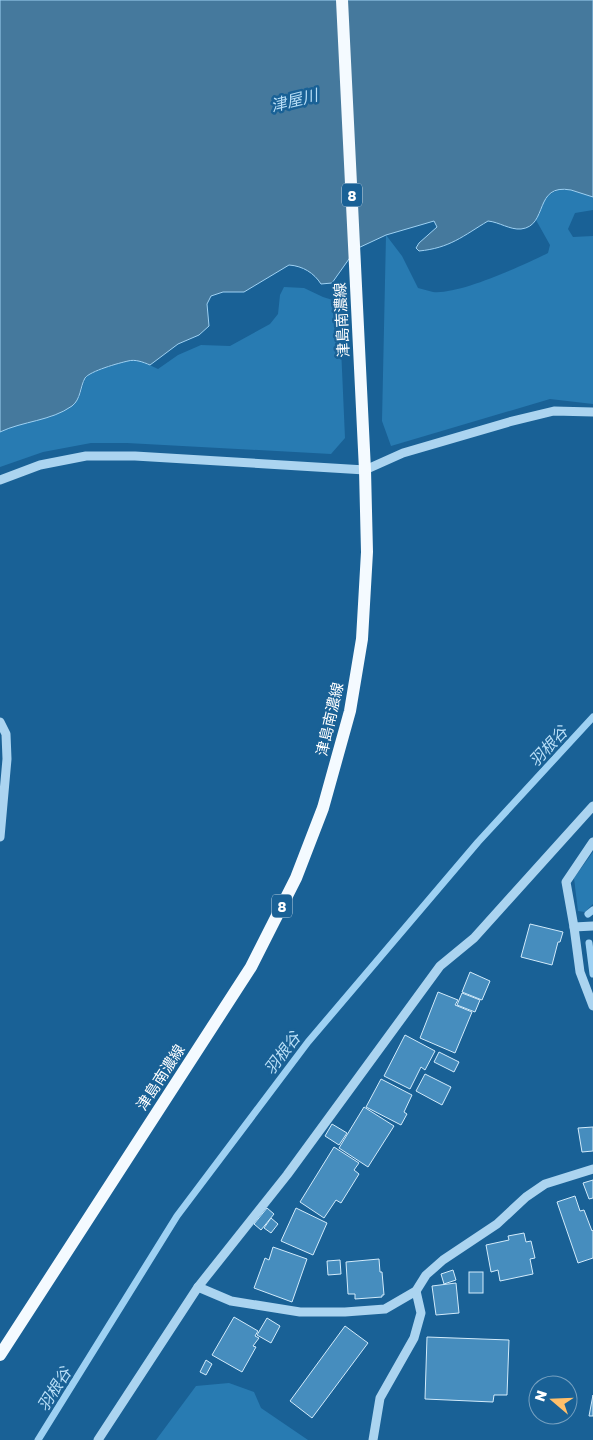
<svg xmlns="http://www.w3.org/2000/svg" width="593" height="1440" font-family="'Golos Text','Noto Sans JP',sans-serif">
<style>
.green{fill:#287bb2}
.water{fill:#45799d;stroke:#9ed1f3}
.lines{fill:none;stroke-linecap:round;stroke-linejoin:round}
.stream{stroke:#9ed1f3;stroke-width:7}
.building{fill:#468dbe;stroke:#d2ebfb}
.minor{stroke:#abd4f0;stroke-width:9}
.major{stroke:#f4faff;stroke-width:12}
.labels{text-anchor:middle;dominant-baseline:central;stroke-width:5;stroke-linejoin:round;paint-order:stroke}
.shield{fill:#196196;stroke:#bad0e0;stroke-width:1}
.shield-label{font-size:14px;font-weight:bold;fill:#fff}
.street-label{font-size:15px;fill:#fff;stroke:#196196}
.water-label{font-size:16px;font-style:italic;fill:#b7def7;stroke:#196196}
</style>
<rect width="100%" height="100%" fill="#196196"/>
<!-- green -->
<g class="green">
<path d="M558,190H570L593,197V210L575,213L568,229L573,237L593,236V404L550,399L391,446L382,421L386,235L402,256L418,288C423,289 428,291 433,292C459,295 524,265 548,253L550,245L536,220C542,206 542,196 558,190Z"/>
<polygon points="284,287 304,288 323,297 339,302 345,438 331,454 127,443 91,443 43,452 0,467 0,432 14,425 51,417 79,398 85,379 90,373 129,360 141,361 158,369 178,355 201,345 230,346 270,324 278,314 280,295"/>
<polygon points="593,852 593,904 585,912 578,911 574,878"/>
<polygon points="229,1383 254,1392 261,1408 308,1440 156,1440 196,1386"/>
</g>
<!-- water -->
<path class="water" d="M0,0H593V197C586,195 578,192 571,190C533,183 549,226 521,229C510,230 499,222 488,221C463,236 450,248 419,251L416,248L419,243L437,227L434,221L386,235L356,249L332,283L321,284C314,273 303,266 289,265L244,292H223L211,296L207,304L209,326L199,335L178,344L150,365C143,362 135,359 128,361C119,363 90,371 85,378C80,387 81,399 72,406C51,421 23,421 0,432Z"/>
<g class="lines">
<!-- stream -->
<g class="stream">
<polyline points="588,914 593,910"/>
<polyline points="589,943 593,974"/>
<polyline points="38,1440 177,1216 308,1042 478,842 593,717"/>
</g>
</g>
<!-- building -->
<g class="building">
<polygon points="530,924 563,932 560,942 558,942 552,965 521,957"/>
<polygon points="470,972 490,981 482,1000 462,992"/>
<polygon points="438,992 458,1000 455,1005 472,1012 455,1053 420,1038"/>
<polygon points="462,993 480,1000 475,1012 457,1005"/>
<polygon points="405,1035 435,1051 425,1070 421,1067 410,1089 384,1076"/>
<polygon points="439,1052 459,1062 454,1072 434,1062"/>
<polygon points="425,1074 451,1087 442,1105 416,1091"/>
<polygon points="381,1079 412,1095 404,1112 407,1114 401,1125 366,1107"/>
<polygon points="364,1107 394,1126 368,1167 339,1148"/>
<polygon points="332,1124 347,1133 339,1145 325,1136"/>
<polygon points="593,1127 593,1151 582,1152 578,1128"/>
<polygon points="334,1147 359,1163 354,1170 359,1174 341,1203 336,1200 324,1218 300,1202"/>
<polygon points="593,1180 593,1198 589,1199 583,1183"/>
<polygon points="575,1196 580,1211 584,1210 592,1231 593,1230 593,1258 578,1263 557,1202"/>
<polygon points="267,1208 274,1214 261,1230 254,1224"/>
<polygon points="296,1208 327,1223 313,1255 281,1241"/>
<polygon points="271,1218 278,1224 271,1233 264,1228"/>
<polygon points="524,1233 526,1242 531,1241 535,1258 530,1259 533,1274 500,1281 498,1270 491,1272 486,1245 509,1240 508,1236"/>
<polygon points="273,1247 307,1259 292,1302 254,1288 265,1258 269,1260"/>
<polygon points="379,1259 380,1272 382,1272 384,1295 382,1295 382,1297 355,1299 355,1294 348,1294 346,1262"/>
<polygon points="340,1260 341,1274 328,1275 327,1261"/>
<polygon points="453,1270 456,1280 444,1284 441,1274"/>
<rect x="469" y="1272" width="14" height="21"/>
<polygon points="456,1283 459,1313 436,1315 432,1286"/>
<polygon points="234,1317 258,1331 255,1336 259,1338 253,1346 256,1347 242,1372 212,1355"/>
<polygon points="267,1318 280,1326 271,1343 257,1335"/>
<polygon points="345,1326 368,1343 312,1418 290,1401"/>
<polygon points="427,1337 509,1340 507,1395 494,1395 493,1402 425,1399"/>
<polygon points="206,1360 212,1364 206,1375 200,1372"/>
<polygon points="593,1395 593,1416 589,1416"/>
</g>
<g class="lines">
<!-- minor -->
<g class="minor">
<polyline points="0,480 40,465 86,456 135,456 365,470 403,453 509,422 554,411 593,412"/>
<polyline points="0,722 6,734 7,759 0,837"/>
<polyline points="593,842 566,882 574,927 580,972 593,1006"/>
<polyline points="574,927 593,926"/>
<polyline points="198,1287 231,1301 300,1312 345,1312 385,1309 416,1291 426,1275 443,1260 497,1224 526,1197 545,1184 593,1169"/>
<polyline points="98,1440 198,1287 287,1175 440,966 474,938 593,806"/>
<polyline points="373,1440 380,1398 414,1338 421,1313 416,1291"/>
</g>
<!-- major -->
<polyline class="major" points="0,1355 251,967 296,878 323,808 350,711 362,639 367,552 365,470 342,0"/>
</g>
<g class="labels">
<!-- shield labels -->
<g class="shield">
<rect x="342" y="183.5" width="20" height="23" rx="4"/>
<rect x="272" y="894.5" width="20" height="23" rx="4"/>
</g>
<g class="shield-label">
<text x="352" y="195">8</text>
<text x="282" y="906">8</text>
</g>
<!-- street labels -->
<g class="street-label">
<text transform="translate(341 320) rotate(-93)">津島南濃線</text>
<text transform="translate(329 719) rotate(-77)">津島南濃線</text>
<text transform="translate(160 1077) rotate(-57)">津島南濃線</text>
</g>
<!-- water labels -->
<g class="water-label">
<text transform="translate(294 100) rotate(-14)">津屋川</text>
<text transform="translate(548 746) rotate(-47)">羽根谷</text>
<text transform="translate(282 1053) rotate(-53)">羽根谷</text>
<text transform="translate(54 1389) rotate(-58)">羽根谷</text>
</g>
</g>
<!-- north arrow -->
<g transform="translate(553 1400) rotate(289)"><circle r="24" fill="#196196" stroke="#75a0c0"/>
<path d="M0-4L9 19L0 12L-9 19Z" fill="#ffbf6a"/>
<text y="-8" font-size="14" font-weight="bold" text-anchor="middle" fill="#ffffff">N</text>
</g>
</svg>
